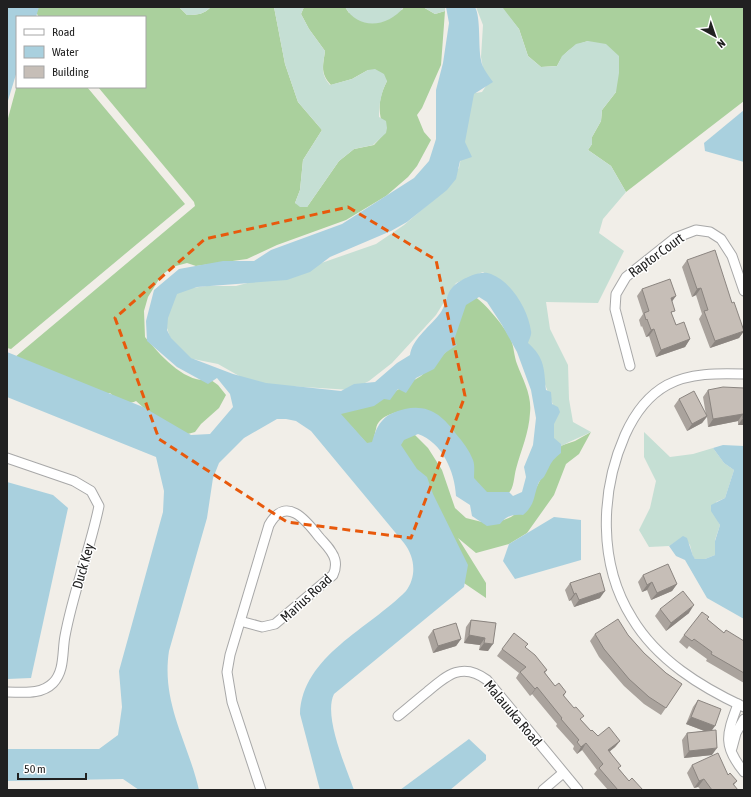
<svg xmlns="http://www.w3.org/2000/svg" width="751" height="797" font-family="'Asap Condensed',sans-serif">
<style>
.forest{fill:#aad09d}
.wetland{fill:#c5dfd4}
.water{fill:#a9d0de;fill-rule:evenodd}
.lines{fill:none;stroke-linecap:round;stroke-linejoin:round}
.minor-casing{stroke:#a8a8a8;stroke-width:11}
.minor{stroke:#fff;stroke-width:9}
.wall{fill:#aaa39d}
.shaded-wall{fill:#8b8580}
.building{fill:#c6beb7;stroke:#8b8580}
.marked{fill:none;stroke:#e8590c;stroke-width:3;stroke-dasharray:8 5;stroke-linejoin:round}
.labels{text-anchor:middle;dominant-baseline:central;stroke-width:3;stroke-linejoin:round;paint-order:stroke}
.street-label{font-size:14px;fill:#212121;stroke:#fff}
</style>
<rect width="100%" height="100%" fill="#f1eee8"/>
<!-- forest -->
<g class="forest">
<path d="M36,7H179L187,15C198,15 204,14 211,7H274L285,64L298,102L322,130L303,160L300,190L295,203L307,207L339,161L354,149L374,145L385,133C378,113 377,101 387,81L368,70L352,79L331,85C320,73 323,66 325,51L309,29L301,14L304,7H345L349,13L402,10L404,7H423L435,14L445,11L441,65L422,108L417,115L424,132L431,140L417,166L408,177L386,196L346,220L277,245L247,259L196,266L187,263L172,267L161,276L148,297L144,311L145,337C161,356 185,384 211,380L218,385L226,395L219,408L201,424L195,432L177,437L136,401C125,406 118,401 110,393L94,395L8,363L195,206L194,202L98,87H145V17H39L35,11Z"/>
<path d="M501,7H744V101L626,192L611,166L588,150L592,144V137L601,121L602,110L616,92L588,41C573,45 564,52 557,66L541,67L528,56L519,29Z"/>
<polygon points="17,85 17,87 87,87 185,204 11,349 7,348 7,122"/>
<path d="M474,296C485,303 506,328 511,340C514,347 514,356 517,364C523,380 532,395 530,413C529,433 521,450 516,469C514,476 514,491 507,494C496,499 483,490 473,486L470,473L404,410C394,413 378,416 376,429C374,436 374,441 371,448L337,411L389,395L421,376L451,347L458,312Z"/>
<polygon points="412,432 428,448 442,470 455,508 466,518 482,522 501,521 511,517 527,506 557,447 575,441 591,432 579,454 566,464 554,495 527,533 509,544 476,553 458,538 486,583 486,598 461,581 402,461 400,438"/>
</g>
<!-- wetland -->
<g class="wetland">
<path d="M179,7H211C204,14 198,15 187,15Z"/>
<path d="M274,7H304L301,14L309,29L325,51C323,66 320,73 330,85L352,79L368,70L375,69L384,74L387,81C381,93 379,104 379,117L386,121L387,128L386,133L373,145L354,149L339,161L307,207H300L295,203L300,190L303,160L322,130L298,102L285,64Z"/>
<path d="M345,7H404C388,27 359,31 345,7Z"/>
<polygon points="423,7 445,7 445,11 435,14"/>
<path d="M476,7L503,8L519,29L528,56L541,67L557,66L562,56L576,44L588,41L606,44L619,56V73L616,92L602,110L601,121L592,137V144L588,150L611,166L626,192L603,219L599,233L624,251L598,303L546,302L550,329L568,365L569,399L573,422L591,432C577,439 561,444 549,455L553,405L541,374L492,279L483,272L456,283L436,315L392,363L369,381L351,390L272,385L248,381L218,364L188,358L172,343L165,322L176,290L207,286H236L310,267L376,244L404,225L431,202L459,168L466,131L469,94L482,92L486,86L481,57L483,25Z"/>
<polygon points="644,432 670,457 693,454 713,448 724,463 734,470 725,498 716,502 718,521 720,525 715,540 715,555 705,559 695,559 693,557 690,545 683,537 669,546 649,547 639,530 650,508 656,481 644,457"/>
</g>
<!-- water -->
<g class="water">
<polygon points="7,7 39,7 36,17 17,17 17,71 7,104"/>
<path d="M446,7H475C481,18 478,46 481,60C482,68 489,76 493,82L474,94L465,142L472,157L460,161L456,179L447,190L407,222L391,231L330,257L310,272L287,280L197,287L177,294L168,318L167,330L171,338L191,358L233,374L266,383L341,391L354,384L375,382L397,363L410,355C412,340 428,328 438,316C449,304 443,290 462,280C469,276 482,270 491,274C512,282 528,310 531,331C532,335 529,339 528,343C545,358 544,369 546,390L551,392L552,404L558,407L560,412L554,424V438L561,444V453C549,463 552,463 545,475C544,478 541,479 539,482C533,496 536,504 523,515C513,514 506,516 500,524L487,526L472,516L470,505L456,496C455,472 442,442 418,434L404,440L401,445L417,469L427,477L433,494L468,565L464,587L334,694C323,716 346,767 354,790H320L300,714C302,656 370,628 406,591C417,576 415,557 404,543L311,431L296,421L286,419H277L244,438L219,463L213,478L207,518L169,651C161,703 188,742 199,790H139L123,779L7,781V749H99L118,735L122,707L119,671L163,512L164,491L156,457L7,397V352L143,407L191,435L210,434L233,407L230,394L217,378L208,384L177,367L147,341L146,321L154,290L179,269L223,261H254L271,250L342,224L414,178L429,161L436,139V90L443,63L449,23ZM479,297L487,302L502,325L517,352L531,390L536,418L533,445L524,467L526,477L522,492L513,496L509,492H487L474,478C474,473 475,465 473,460C469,450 463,442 456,434C443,416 429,404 405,409C384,414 378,422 372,442L367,443L341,414L374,406L384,399L390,400L398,389L406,393L416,378L434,369L445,353L457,345L454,340L466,305Z"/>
<polygon points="744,110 744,162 705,151 704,143"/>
<polygon points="723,445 744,446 744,619 707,598 685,560 676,556 669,546 683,536 687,538 693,556 695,559 705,559 715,555 715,541 720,525 711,511 711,505 725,498 734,470 724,463 713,448"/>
<polygon points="7,482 53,495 68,508 31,678 7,679"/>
<polygon points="554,517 581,520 581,560 515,579 503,561 509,544"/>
<polygon points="469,739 486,755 486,760 450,790 400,790"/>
</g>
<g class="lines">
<defs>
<g id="minor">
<polyline points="630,366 615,309 616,294 626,277 675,238 696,230 710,232 721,239 732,256 744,291"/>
<path d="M744,374C719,373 689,373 667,385C647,396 634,415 625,435C600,492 598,564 632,618C657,660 701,687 744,707"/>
<path d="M7,458L74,481L91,491L99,506C90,550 73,592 65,636C62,651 65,671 53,683C41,695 23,692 7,692"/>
<path d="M240,621L262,627L275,624L333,575C335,571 336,565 335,560C333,551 325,544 319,537C306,520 286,495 269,525L230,655L227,672L232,702L261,790"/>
<path d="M738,704C727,734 722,745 744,772"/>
<path d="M398,716C408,708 417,700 427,692C446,676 462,661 487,680L578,790"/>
<polyline points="732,748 736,733 744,719"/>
<polyline points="543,790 563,773"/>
</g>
</defs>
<!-- minor casing -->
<use href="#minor" class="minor-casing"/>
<!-- minor -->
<use href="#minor" class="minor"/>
</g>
<!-- wall -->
<g class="wall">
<polygon points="687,260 732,303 744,331 739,338 710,348 699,319 702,314 696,295 692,297 682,267"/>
<polygon points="642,289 672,302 672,315 676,325 690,339 685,347 656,357 649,336 646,337 642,326 641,327 639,320 643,314 637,296"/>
<polygon points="744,388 744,425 738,425 738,421 708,427 707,417 702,423 687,431 674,406 679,399 706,415 703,397 708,390"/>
<polygon points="643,575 677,584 672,591 651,600 647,590 642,592 638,582"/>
<polygon points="570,583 600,598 574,607 571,600 569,601 565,590"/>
<polygon points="660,609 689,613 666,631 655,616"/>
<polygon points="707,619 724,633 744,641 744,683 706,661 707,659 689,646 687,649 679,642 684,635"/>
<polygon points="471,620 496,623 488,651 479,650 480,645 464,643 466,627"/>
<polygon points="433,630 461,639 456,646 433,653 428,637"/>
<polygon points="595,634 628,635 644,653 666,673 682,684 661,715 644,704 624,686 599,657 590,641"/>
<polygon points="525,647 547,670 545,673 555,686 566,692 564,696 581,720 591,731 598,736 620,741 615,747 610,751 619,769 629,781 643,790 608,790 594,774 597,770 582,750 577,754 573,749 574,746 556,726 557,724 532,694 530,696 516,678 519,673 497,656 502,649"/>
<polygon points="698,700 712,730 712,755 684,758 682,740 687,733 704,731 686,724 693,707"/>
<polygon points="692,765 728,775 737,781 734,785 738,790 701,790 698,787 694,788 687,773"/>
</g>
<!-- shaded-wall -->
<g class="shaded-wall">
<polygon points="701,288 696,295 692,297 697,289"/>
<polygon points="676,296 671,303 671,298"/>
<polygon points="654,329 649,336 646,337 651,330"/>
<polygon points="744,331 739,338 710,348 715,341"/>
<polygon points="690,339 685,347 656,357 661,350"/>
<polygon points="743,414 738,421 708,427 713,419"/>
<polygon points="707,416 702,423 687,431 692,424"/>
<polygon points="743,418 744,418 744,425 738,425"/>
<polygon points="652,582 647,590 642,592 647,585"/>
<polygon points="677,584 672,591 651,600 657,593"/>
<polygon points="605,591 600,598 574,607 579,600"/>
<polygon points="576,593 571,600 569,601 574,594"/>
<polygon points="694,605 689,613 666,631 671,623"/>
<polygon points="469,635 485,638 480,645 464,643"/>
<polygon points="461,639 456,646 433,653 438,646"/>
<polygon points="484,643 493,644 488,651 479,650"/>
<polygon points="537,687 532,694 530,696 535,689"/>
<polygon points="691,717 715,726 710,733 686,724"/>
<polygon points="620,741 615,747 604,756 608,750"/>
<polygon points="586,743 582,750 577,754 581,747"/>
<polygon points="717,748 712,755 684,758 689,751"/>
<polygon points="704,779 698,787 694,788 699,781"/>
</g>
<!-- building -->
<g class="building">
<polygon points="715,250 732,303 734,302 744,331 715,341 704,311 708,310 701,288 697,289 687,260"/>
<polygon points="670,279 676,296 671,298 675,311 671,312 676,325 684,322 690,339 661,350 654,329 651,330 647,319 646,320 644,313 649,311 642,289"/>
<polygon points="723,387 744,388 744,418 743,418 743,414 713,419 708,390"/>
<polygon points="694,391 707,416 692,424 679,399"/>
<polygon points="668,564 677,584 657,593 652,582 647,585 643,575"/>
<polygon points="600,573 605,591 579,600 576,593 574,594 570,583"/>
<polygon points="683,591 694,605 671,623 660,609"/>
<polygon points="702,612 709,617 707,619 724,633 726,630 744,641 744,673 711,654 712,652 694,639 692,641 684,635"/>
<polygon points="618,619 628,635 644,653 666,673 682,684 666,708 649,697 629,679 604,649 595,634"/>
<polygon points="471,620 496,623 493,644 484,643 485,638 469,635"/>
<polygon points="456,623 461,639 438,646 433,630"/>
<polygon points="514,633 528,644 525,647 535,655 547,670 544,672 555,686 559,683 566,692 563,695 574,708 576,707 584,716 580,719 591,731 592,730 598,736 609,727 620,741 608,750 621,766 618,768 629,781 632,778 643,790 618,790 599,768 603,764 586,743 581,747 577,742 579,740 561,719 562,718 537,687 535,689 520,672 526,667 502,649"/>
<polygon points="698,700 721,709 715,726 691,717"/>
<polygon points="716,730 717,748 689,751 687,733"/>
<polygon points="718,753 728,775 730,773 737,781 733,784 738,790 712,790 704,779 699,781 692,765"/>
</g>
<!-- marked area -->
<path class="marked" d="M348,207L436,260L465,396L411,538L287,522L159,439L115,318L205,239Z"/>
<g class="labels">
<!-- street labels -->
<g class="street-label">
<text transform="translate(656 255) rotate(-36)">Raptor Court</text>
<text transform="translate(83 566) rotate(-74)">Duck Key</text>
<text transform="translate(306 598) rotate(-42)">Marius Road</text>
<text transform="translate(513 713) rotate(50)">Malauuka Road</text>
</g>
</g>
<!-- border -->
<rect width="751" height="797" fill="none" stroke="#212121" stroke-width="16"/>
<!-- legend -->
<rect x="16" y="16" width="130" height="72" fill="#ffffff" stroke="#a6a6a6"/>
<rect x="24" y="29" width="20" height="6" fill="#ffffff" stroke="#a6a6a6"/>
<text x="52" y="36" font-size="12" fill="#212121">Road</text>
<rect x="24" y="46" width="20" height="12" fill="#a9d0de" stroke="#a6a6a6"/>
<text x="52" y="56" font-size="12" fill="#212121">Water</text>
<rect x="24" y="66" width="20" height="12" fill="#c6beb7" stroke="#a6a6a6"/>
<text x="52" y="76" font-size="12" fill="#212121">Building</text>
<!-- north arrow -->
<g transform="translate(715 36) rotate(140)" stroke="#ffffff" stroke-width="3" paint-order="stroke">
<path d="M0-3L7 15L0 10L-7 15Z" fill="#212121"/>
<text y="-6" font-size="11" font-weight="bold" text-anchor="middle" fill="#212121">N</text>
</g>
<!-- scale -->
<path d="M18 773v6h68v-6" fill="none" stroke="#212121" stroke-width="2"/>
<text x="24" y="773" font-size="12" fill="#212121" stroke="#ffffff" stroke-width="3" paint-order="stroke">50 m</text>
</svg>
